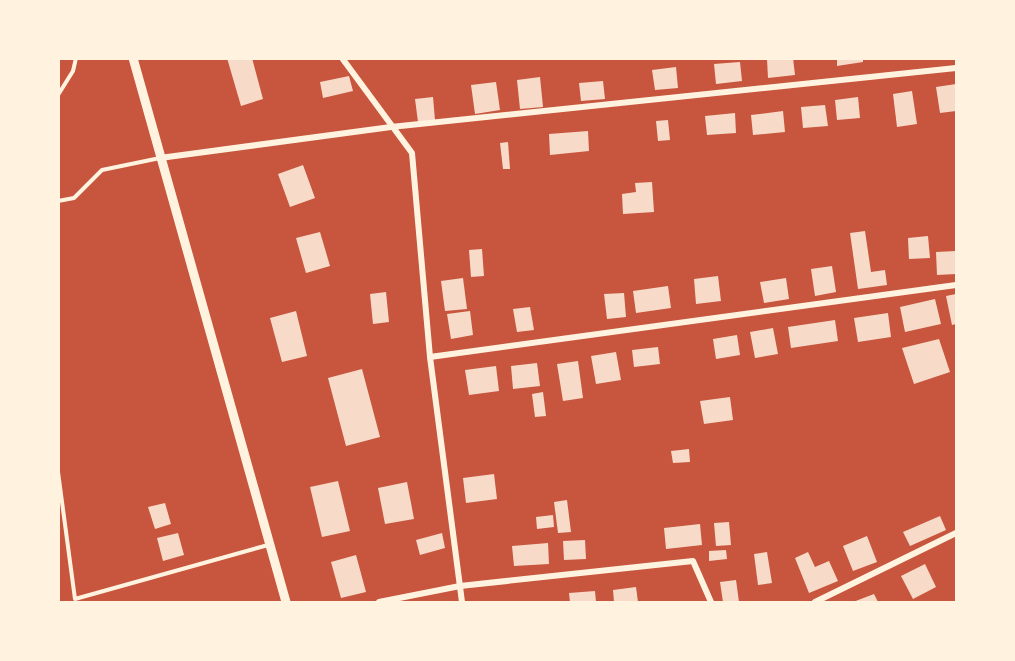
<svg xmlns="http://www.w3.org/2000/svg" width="1015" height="661" font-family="'Playfair Display',serif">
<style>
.building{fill:#f7dbc8}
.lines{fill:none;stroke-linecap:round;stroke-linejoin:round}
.service{stroke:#fff3e0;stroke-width:4}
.minor{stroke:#fff3e0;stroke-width:6}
.tertiary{stroke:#fff3e0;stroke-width:9}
</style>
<rect width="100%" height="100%" fill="#c8553d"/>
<!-- building -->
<g class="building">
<polygon points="227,58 252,58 263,99 241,106"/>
<polygon points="793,58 795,75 768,78 767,59"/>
<polygon points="837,58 863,58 863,62 837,66"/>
<polygon points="740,62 742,81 716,84 714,64"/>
<polygon points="676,67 678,88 655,90 652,70"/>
<polygon points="349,76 353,91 323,98 320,82"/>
<polygon points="540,77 543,107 520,109 517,80"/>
<polygon points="603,81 605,99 581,101 579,83"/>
<polygon points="496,82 500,110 475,114 471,85"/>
<polygon points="956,84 956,111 940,113 936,87"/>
<polygon points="912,91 917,124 897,127 893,94"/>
<polygon points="433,97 435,120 418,122 415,99"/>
<polygon points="858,97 860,118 837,120 835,100"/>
<polygon points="825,105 828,126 803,128 801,107"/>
<polygon points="783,111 785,132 753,135 751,115"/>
<polygon points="735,113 736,133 707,135 705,116"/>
<polygon points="668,120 670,140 658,141 656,121"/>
<polygon points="588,131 589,151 550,155 549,134"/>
<polygon points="508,142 510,169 503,169 500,143"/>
<polygon points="303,165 315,198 290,207 278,174"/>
<polygon points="652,182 654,212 623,214 622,194 636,192 635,183"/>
<polygon points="865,231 871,272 885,270 887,285 858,289 850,233"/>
<polygon points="320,232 330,266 306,273 296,238"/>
<polygon points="928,236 930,258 909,259 908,238"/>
<polygon points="482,249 484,276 471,277 469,250"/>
<polygon points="956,251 956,274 937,275 936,252"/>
<polygon points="832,266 836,292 815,296 811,269"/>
<polygon points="718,276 721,301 696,304 694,279"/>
<polygon points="463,278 467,309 445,311 441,281"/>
<polygon points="786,278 789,299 764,303 760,282"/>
<polygon points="668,286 671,308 636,313 633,291"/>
<polygon points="386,292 389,322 373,324 370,294"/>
<polygon points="624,293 626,317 607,319 604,294"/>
<polygon points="956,294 956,324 952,325 946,296"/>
<polygon points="935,299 941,324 905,332 900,307"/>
<polygon points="530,307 534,330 517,332 513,309"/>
<polygon points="296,311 307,356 282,362 270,318"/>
<polygon points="470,311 473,335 451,339 447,314"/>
<polygon points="888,313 891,337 858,342 854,318"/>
<polygon points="835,320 838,341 791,348 788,327"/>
<polygon points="773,328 778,354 755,358 750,332"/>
<polygon points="737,335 740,355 716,359 713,339"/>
<polygon points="939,339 950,372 914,384 902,348"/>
<polygon points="658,347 660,364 634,367 632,350"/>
<polygon points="616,352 621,380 596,384 591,356"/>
<polygon points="578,361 583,398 563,401 557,364"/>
<polygon points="537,363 540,386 513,389 511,366"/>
<polygon points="496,366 499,391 469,395 465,370"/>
<polygon points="362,369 380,437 346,446 328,378"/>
<polygon points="543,392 546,416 535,417 532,394"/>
<polygon points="730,397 733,420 704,424 700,401"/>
<polygon points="689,449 690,462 673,463 671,451"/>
<polygon points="494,474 497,499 466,503 463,478"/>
<polygon points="338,481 350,531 322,537 310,487"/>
<polygon points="407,482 414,519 385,524 378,488"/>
<polygon points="567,500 571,532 558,533 554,502"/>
<polygon points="165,503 171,524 155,529 148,507"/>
<polygon points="553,515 554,527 537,529 536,517"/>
<polygon points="940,516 946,530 910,546 903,532"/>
<polygon points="729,522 731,545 716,546 714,523"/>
<polygon points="700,524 702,545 666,549 664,528"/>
<polygon points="178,533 184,555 163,561 157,538"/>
<polygon points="442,533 445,548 420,555 416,540"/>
<polygon points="867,536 877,562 853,571 843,546"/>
<polygon points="585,540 586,559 564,560 563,541"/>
<polygon points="548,543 549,564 514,566 512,546"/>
<polygon points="726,550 727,559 709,561 709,551"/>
<polygon points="767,552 772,583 758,585 754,554"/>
<polygon points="808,552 815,567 829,561 838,581 809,593 795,558"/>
<polygon points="356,555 366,592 341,598 331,562"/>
<polygon points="925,564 936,587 913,599 901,576"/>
<polygon points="736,580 739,602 723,602 720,582"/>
<polygon points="636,587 638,602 614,602 613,590"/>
<polygon points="595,591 596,602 570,602 569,593"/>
<polygon points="874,594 878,602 853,602"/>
</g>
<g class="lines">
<!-- service -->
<g class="service">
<polyline points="58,95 73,71 76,58"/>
<polyline points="58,201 74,198 102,170 160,158"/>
<polyline points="58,472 75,599 268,545"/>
</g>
<!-- minor -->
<g class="minor">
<polyline points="342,58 412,153 430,357 462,602"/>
<polyline points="160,158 391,127 956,68"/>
<polyline points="430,357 956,285"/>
<polyline points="379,602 460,586 693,561 711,602"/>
<polyline points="815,602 956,533"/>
</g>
<!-- tertiary -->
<polyline class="tertiary" points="133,58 286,602"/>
</g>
<!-- border -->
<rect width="1015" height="661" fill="none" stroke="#fff3e0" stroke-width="120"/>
</svg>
